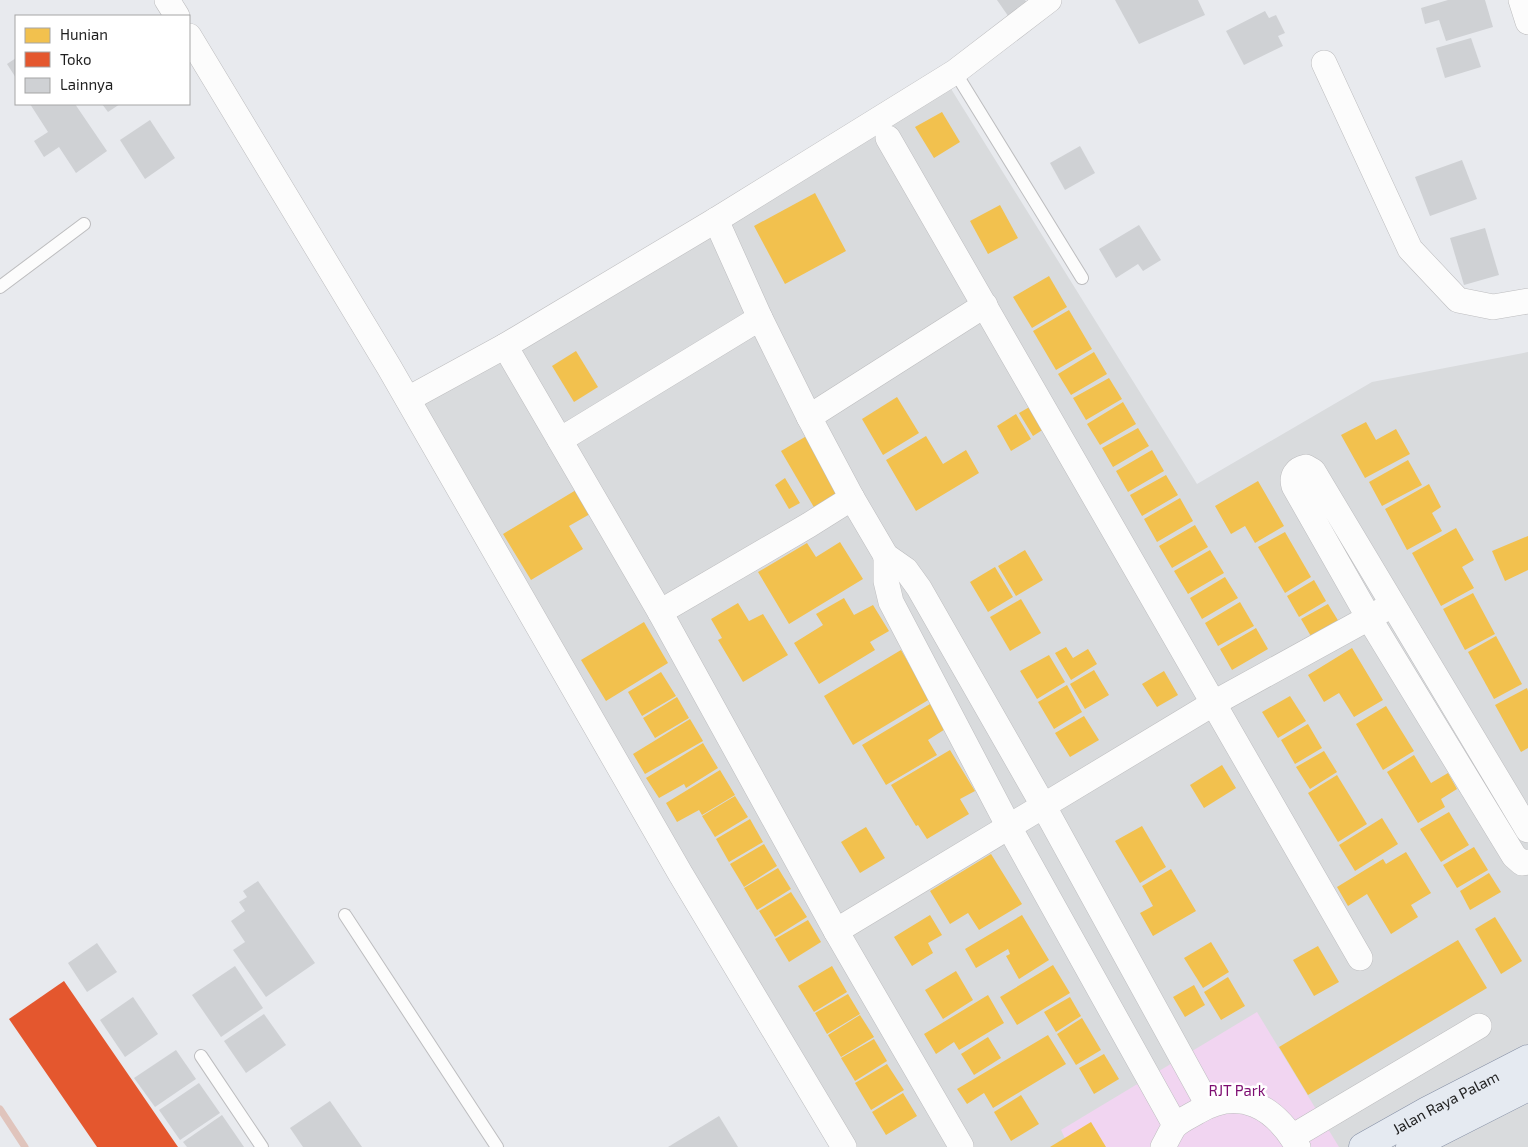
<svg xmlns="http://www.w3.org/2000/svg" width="1528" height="1147" font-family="'Exo 2',sans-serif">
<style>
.residential{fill:#d9dbdd}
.park{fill:#f1d5f1}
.homes{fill:#f2c14e}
.shops{fill:#e4572e}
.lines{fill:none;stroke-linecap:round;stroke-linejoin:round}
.stream{stroke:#e0c4bc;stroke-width:7}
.building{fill:#cfd1d4}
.service-casing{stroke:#bdbdbf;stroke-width:14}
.minor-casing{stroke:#bdbdbf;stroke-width:26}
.primary-casing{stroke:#848ea4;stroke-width:29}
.service{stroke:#fcfcfc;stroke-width:12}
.minor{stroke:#fcfcfc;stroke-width:25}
.primary{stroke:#e5eaf1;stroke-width:28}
.labels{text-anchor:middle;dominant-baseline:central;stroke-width:5;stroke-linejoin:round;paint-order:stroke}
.park-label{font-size:15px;fill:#7d0d71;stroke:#fff}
.street-label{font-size:15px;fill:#1f1f1f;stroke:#fff}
</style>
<rect width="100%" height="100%" fill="#e8eaee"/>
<!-- residential -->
<polygon class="residential" points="948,84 1197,484 1372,382 1528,352 1528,1147 842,1147 407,413"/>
<!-- park -->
<polygon class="park" points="1257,1012 1339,1147 1069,1147 1061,1130"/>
<!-- homes -->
<g class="homes">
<polygon points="942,112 960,142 934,158 915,127"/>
<polygon points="815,193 846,251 785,284 754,226"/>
<polygon points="1000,205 1018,238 988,254 970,221"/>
<polygon points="1049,276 1067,307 1032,328 1013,297"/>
<polygon points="1069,310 1092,349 1056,370 1033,331"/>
<polygon points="576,351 598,387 574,402 552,366"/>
<polygon points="1094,352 1107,374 1071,395 1058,374"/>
<polygon points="1109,378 1122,399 1086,420 1073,398"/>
<polygon points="897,397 919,433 883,455 862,419"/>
<polygon points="1123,402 1136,424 1100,445 1087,424"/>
<polygon points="1033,405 1047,427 1033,436 1019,413"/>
<polygon points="1016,414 1031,439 1011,451 997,426"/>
<polygon points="1366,422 1376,440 1396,429 1410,454 1365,478 1341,435"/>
<polygon points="1138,428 1149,446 1113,467 1102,448"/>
<polygon points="810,434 845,492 815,509 781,451"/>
<polygon points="926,436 943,464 966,450 979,473 916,511 886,460"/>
<polygon points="1152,450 1164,471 1128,492 1116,471"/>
<polygon points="1408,460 1422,485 1382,506 1369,482"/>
<polygon points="1166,475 1178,495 1142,516 1130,495"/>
<polygon points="785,478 800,503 789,509 775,485"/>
<polygon points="1258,481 1284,526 1255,543 1245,526 1231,534 1215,506"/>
<polygon points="1429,484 1441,507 1432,513 1442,531 1407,550 1385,509"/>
<polygon points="576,490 590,514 569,526 583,549 531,580 503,534"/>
<polygon points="1180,498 1193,521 1157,542 1144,519"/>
<polygon points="1195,525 1208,547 1172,568 1159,546"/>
<polygon points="1456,528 1474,560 1462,567 1474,588 1441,606 1412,553"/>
<polygon points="1285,532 1311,577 1285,593 1258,547"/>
<polygon points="1528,536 1528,570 1505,581 1492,551"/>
<polygon points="840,542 863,579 789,624 758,572 807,543 816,557"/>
<polygon points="1025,550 1043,580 1016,596 998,566"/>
<polygon points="1210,550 1224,573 1188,594 1174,571"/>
<polygon points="995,567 1013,597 988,612 970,582"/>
<polygon points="1225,577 1238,598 1202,619 1190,598"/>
<polygon points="1314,580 1326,601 1299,617 1287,596"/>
<polygon points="1473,593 1495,634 1465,650 1443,609"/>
<polygon points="844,598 854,615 873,605 889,631 870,642 875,650 819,684 794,643 823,625 816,614"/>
<polygon points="1021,599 1041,633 1010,651 990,617"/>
<polygon points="1240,602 1254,626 1218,646 1205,623"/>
<polygon points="738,603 749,621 763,614 788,655 743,682 718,640 722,638 711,619"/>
<polygon points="1328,604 1339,622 1312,638 1301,619"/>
<polygon points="644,622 668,663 606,701 581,660"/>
<polygon points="1256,628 1268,649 1232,670 1220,649"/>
<polygon points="1496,636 1522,684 1494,699 1468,652"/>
<polygon points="1066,647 1073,658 1088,649 1097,664 1071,680 1055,653"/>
<polygon points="1352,648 1383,700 1354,717 1339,693 1324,702 1308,675"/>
<polygon points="901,650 930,699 853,745 824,696"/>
<polygon points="1049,655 1065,682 1037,699 1020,671"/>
<polygon points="1094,670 1109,695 1085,709 1070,684"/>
<polygon points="1164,671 1178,695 1157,707 1142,684"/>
<polygon points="661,672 676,696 642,716 628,692"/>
<polygon points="1067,685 1082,712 1054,729 1038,702"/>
<polygon points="1527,688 1528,691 1528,748 1521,752 1495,705"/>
<polygon points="1290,696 1306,721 1278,738 1262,712"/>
<polygon points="677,697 689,718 655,738 643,718"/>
<polygon points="935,701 950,726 928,740 937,755 886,785 862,745"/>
<polygon points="1386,706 1414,751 1383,770 1356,724"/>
<polygon points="1084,716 1099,740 1070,757 1055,733"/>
<polygon points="690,719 703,741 645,774 633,754"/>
<polygon points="1308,724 1322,748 1295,764 1281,740"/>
<polygon points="703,743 718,768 686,788 684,784 659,798 646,778"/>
<polygon points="950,750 975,791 960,799 969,814 927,839 918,825 916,826 891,785"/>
<polygon points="1324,751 1337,772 1310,789 1296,767"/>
<polygon points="1414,755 1431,783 1448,773 1457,789 1441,799 1445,807 1418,823 1387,772"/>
<polygon points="1222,765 1236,788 1204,808 1190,785"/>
<polygon points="720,770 735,795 702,815 699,810 677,822 666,803"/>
<polygon points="1337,775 1367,824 1338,842 1308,793"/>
<polygon points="735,796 748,817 715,837 702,816"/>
<polygon points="1449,812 1469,845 1441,862 1420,829"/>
<polygon points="1382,818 1398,844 1355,871 1339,845"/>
<polygon points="750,819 763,842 729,862 716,839"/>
<polygon points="1142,826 1166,867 1140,883 1115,841"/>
<polygon points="866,827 885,858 860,873 841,842"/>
<polygon points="764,844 777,866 744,887 730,864"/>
<polygon points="1474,847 1488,870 1457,888 1443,865"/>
<polygon points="1406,852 1431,893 1411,905 1418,917 1391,934 1367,894 1348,906 1337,887 1383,859 1386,864"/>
<polygon points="991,854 1022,904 979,930 968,913 950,924 930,891"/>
<polygon points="778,868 791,889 757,910 744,888"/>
<polygon points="1171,869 1196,911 1153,936 1140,913 1153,906 1142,886"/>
<polygon points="1489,873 1501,892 1470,910 1460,891"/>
<polygon points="791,892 807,917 775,937 759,911"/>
<polygon points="930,915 942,935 928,943 933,953 912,966 894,937"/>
<polygon points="1022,915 1049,960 1019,979 1006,956 1010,954 1008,949 976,968 965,949"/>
<polygon points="1495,917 1522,961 1501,974 1475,929"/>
<polygon points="808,920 821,942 789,962 775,939"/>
<polygon points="1458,940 1487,988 1308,1095 1279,1047"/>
<polygon points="1211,942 1229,972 1203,988 1184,958"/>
<polygon points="1318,946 1339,982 1314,996 1293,960"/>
<polygon points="1053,965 1070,993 1017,1025 1000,997"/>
<polygon points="832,966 847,992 814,1012 798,986"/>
<polygon points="956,971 973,1000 943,1019 925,990"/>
<polygon points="1228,977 1245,1006 1221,1020 1204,992"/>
<polygon points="1194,985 1205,1005 1185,1017 1173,997"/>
<polygon points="848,994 860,1014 827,1034 815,1013"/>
<polygon points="988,995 1004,1023 959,1050 954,1042 936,1054 924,1034"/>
<polygon points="1070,997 1081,1016 1056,1032 1044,1012"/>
<polygon points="860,1015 874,1037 841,1057 828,1035"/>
<polygon points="1082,1018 1101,1050 1076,1065 1057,1034"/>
<polygon points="1048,1035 1066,1064 993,1108 984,1093 967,1104 957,1089"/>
<polygon points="988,1037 1001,1058 974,1075 961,1054"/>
<polygon points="874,1039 887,1061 855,1081 841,1058"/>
<polygon points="1104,1054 1119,1079 1094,1094 1079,1068"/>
<polygon points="887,1064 904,1090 871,1110 855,1083"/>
<polygon points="903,1093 917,1116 886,1135 872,1112"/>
<polygon points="1021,1095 1039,1124 1011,1141 994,1112"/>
<polygon points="1091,1122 1106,1147 1050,1147"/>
</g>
<!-- shops -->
<polygon class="shops" points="64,981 178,1147 97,1147 9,1019"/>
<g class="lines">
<!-- stream -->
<polyline class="stream" points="0,1109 25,1147"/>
</g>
<!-- building -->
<g class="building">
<polygon points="997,0 1025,0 1032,10 1013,23"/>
<polygon points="1115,0 1198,0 1205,15 1139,44"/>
<polygon points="1448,0 1485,0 1493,27 1446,41 1439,20 1425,24 1421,8"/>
<polygon points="1265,11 1269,18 1276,15 1285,33 1278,36 1283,46 1244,65 1226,31"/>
<polygon points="1471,38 1481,67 1445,78 1436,48"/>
<polygon points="16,58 16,78 7,64"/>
<polygon points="30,104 75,104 107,151 76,173 59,147 44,157 34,141 48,132"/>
<polygon points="102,104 120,104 108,112"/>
<polygon points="150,120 175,158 145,179 120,140"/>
<polygon points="1080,146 1095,173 1065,190 1050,163"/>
<polygon points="1462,160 1477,199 1430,216 1415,177"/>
<polygon points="1139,225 1161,260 1143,271 1138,264 1116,278 1099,249"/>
<polygon points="1485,228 1499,275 1464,285 1450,238"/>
<polygon points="258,881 315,963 266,997 233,950 245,942 231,921 245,911 239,902 247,897 243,891"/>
<polygon points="97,943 117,972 87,992 68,963"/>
<polygon points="235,966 263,1008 221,1037 192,995"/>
<polygon points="133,997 158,1034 125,1057 100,1020"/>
<polygon points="264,1014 286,1045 246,1073 224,1041"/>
<polygon points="176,1050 196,1079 155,1107 134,1078"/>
<polygon points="199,1083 220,1113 180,1140 159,1110"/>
<polygon points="330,1101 362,1147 303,1147 290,1128"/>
<polygon points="222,1115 244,1147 187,1147 183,1142"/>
<polygon points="719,1116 738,1147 668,1147"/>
</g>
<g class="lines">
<defs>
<g id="service">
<polyline points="955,72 1082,278"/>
<polyline points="0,287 84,224"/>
<polyline points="345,915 497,1147"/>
<polyline points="201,1056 262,1147"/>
</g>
<g id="minor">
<polyline points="167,0 177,16"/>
<polyline points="1521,0 1528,22"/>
<polyline points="189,36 389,367 680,873 844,1147"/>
<polyline points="1324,63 1410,249 1458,300 1493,307 1528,301"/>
<polyline points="888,138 1360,958"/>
<polyline points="716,220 760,318"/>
<polyline points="505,346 660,612 836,931 961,1146"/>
<polyline points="408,399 505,346 716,220 955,72 1049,0"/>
<polyline points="809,417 985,305"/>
<polyline points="560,440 760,318 809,417 852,498 886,556 906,570 919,588 1043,805 1208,1105"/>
<polyline points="886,556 886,581 891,602 1009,827 1175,1125"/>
<polyline points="660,612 809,525 852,498"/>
<path d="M1528,830L1313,471L1306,467C1296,469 1291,476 1294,486L1369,618L1514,856L1522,863L1528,862"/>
<polyline points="836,931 1214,703 1383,610"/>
<polyline points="1292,1137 1479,1026"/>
<path d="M1163,1147C1167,1140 1170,1133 1174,1127C1179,1121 1190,1116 1197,1112C1240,1086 1275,1107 1298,1147"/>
</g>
<g id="primary">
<path id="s1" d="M1363,1147L1427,1111L1528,1059"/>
<polyline points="1410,1147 1528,1087"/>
</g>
</defs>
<!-- service casing -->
<use href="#service" class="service-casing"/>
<!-- minor casing -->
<use href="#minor" class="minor-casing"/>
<!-- primary casing -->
<use href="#primary" class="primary-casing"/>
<!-- service -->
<use href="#service" class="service"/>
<!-- minor -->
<use href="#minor" class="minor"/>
<!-- primary -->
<use href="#primary" class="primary"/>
</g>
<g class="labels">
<!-- park labels -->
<g class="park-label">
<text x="1237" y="1090">RJT Park</text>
</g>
<!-- street labels -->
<g class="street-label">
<text stroke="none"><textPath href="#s1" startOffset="94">Jalan Raya Palam</textPath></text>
</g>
</g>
<!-- legend -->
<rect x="15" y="15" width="175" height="90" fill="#ffffff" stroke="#a5a5a5"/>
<rect x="25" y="28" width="25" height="15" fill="#f2c14e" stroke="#a5a5a5"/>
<text x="60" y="40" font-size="15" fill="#1f1f1f">Hunian</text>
<rect x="25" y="52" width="25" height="15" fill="#e4572e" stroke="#a5a5a5"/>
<text x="60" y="65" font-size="15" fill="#1f1f1f">Toko</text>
<rect x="25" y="78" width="25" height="15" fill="#cfd1d4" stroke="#a5a5a5"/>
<text x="60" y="90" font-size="15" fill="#1f1f1f">Lainnya</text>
</svg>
